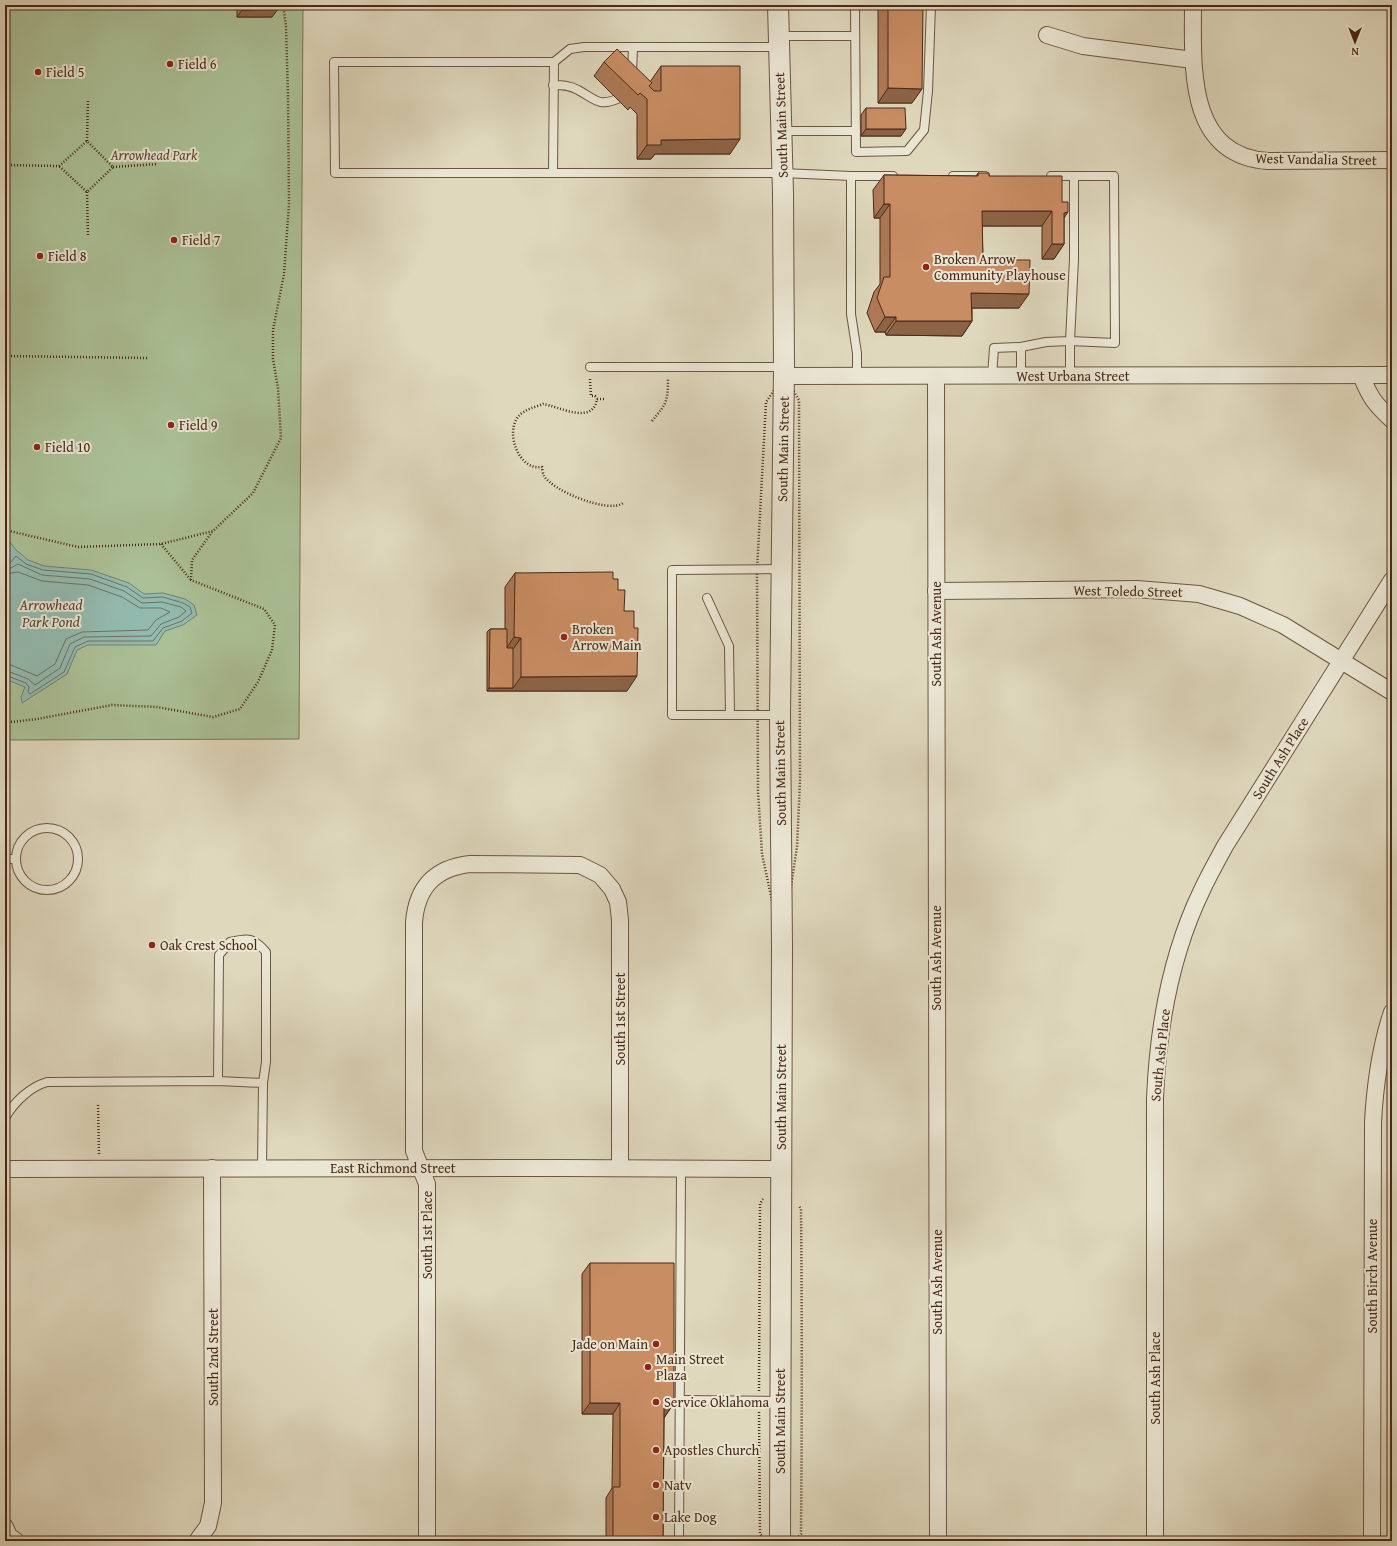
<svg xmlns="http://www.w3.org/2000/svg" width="1397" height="1546" font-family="'Gentium Book Plus',serif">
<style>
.green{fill:#abc096;stroke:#7a7456}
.water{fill:#93baaf;stroke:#768072}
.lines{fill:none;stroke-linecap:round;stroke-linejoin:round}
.shore{stroke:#6e7262;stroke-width:1}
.service-casing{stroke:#6f5540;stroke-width:10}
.minor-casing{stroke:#6f5540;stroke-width:18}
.tertiary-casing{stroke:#6f5540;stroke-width:22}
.path{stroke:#4a2916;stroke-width:2.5;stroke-dasharray:1 2;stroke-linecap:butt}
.service{stroke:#eae6d4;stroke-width:8}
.minor{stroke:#eae6d4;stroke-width:16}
.tertiary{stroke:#eae6d4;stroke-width:20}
.wall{fill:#ad7956;stroke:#4a2916}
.shaded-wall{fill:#8d6346;stroke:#4a2916}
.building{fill:#c98d64;stroke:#4a2916}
.poi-dot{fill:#8f2418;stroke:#eae6d4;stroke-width:1.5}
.labels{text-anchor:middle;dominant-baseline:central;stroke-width:4;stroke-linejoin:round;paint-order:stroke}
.poi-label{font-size:14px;fill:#4a2916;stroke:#eae6d4;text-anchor:start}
.street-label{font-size:14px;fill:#4a2916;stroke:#eae6d4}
.park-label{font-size:14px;font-style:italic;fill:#5d4730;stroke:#eae6d4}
.water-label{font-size:15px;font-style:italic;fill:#594635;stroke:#eae6d4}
</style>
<rect width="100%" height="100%" fill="#dfd8bd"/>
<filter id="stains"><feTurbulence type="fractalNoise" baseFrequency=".005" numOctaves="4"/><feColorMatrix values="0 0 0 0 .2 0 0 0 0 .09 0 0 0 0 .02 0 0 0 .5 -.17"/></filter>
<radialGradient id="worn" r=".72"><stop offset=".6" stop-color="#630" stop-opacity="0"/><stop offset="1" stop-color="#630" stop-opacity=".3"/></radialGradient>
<!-- green -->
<polygon class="green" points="5,5 303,5 299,739 5,740"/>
<!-- water -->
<path class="water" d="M7,538L16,550L28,560L44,566L91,570L129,583L144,594L163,593L185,599L194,605L197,615L183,625L165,631L156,645H88L77,650L67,674L22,703L21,697L25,687L5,679V560L9,559C11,551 6,546 7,538Z"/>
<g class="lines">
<!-- shore -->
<g class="shore">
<polyline points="5,563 11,562 16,556 26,564 43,570 91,574 127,587 143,598 163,597 183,603 190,607 192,613 182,621 163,628 153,641 88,641 75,647 64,672 30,694 28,692 29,687 26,683 5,675"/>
<polyline points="5,568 11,568 18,564 42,575 90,579 124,591 142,603 162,602 181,607 186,611 179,617 161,624 151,636 84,637 70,644 60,668 35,685 28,679 5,670"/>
<polyline points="5,574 18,572 42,581 88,585 122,597 140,608 161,608 170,612 156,620 148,630 82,632 66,639 55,664 37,676 11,665 5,664"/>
</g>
<defs>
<g id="service">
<polyline points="855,5 856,152 907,151 924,130 928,91 931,5"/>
<polyline points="778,36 855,36"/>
<polyline points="779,47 584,47 570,49 554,62 334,62 335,173 782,173 851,176"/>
<polyline points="632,74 633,47"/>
<path d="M553,85C561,85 570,85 578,90C597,100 598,108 622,97"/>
<polyline points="781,131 856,131"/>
<polyline points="553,173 554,62"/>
<polyline points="953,176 985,176"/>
<polyline points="1051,176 1074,176"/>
<polyline points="1021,347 1046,342 1070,341 1074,259 1074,176 1114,176 1115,343 1070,341 1070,376"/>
<polyline points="590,367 783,367"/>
<polyline points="857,376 857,353 851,314 851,176 893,176"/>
<polyline points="992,376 994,348 1021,347 1021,376"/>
<polyline points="707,598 729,646 730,715"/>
<polyline points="780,715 672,715 672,570 782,569"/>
<circle cx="47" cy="859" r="31"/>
<polyline points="5,859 15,859"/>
<path d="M218,1081L219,955L230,942C248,938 253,937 266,952V1062L263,1083"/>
<path d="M5,1118C14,1102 30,1087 47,1082L218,1081L263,1083L262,1168"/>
<polyline points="679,1400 780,1401"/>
<polyline points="679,1541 681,1168"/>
</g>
<g id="minor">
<path d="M1193,5C1193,66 1186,155 1268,161L1392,160"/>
<polyline points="1047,35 1083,46 1193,60"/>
<path d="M1361,375C1370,398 1375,404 1392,420"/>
<polyline points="784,376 1392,375"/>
<polyline points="936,376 938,1541"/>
<polyline points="936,591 1137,589 1199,594 1240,606 1283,625 1392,692"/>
<polyline points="5,1169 562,1168 781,1169"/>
<polyline points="5,1527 9,1536 16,1541"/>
<polyline points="197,1541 208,1526 213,1503 212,1168"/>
<path d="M427,1541V1184L414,1151V922C417,887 435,868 470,864L580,865L600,875L612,889L618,902L620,920V1168"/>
<path d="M1155,1541V1098C1158,1027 1171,954 1202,890C1209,875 1217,861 1225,846L1392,580"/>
<path d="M1372,1541L1373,1122C1375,1085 1380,1048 1392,1012"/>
</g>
<polyline id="tertiary" points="778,5 783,193 784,367 780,715 782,947 780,1541"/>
</defs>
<!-- service casing -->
<use href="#service" class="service-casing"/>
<!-- minor casing -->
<use href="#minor" class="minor-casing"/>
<!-- tertiary casing -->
<use href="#tertiary" class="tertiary-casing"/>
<!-- path -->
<g class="path">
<polyline points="87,141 88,99"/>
<polyline points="5,165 59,166 87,141 113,167 87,192 59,166"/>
<polyline points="113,167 158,164"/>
<polyline points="87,192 88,237"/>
<polyline points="5,356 147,358"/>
<polygon points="784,376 799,400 800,781 797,847 782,947 762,854 758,791 757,570 766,402"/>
<polyline points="590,379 591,396 595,396 597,399"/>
<path d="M604,399H597C593,426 558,406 543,404C535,407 523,410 518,417C505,433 519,471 542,467C542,469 543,474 544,476C553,491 609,514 623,503"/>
<path d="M652,421C667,403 668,401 668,378"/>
<polyline points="5,530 78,547 161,544 213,531 253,493 281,438 278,388 273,359 273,330 284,274 289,204 288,96 286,26 283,5"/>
<polyline points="161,544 190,579"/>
<polyline points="5,721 12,722 37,719 112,705 157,707 213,717 240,709 258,682 272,650 275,625 264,609 191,580 192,560 212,532"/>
<polyline points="98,1105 99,1155"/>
<polyline points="759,1391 760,1204 763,1199"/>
<polyline points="759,1412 760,1534 762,1536"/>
<path d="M797,1539L801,1534C802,1426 802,1317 801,1209L799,1206"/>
</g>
<!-- service -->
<use href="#service" class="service"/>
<!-- minor -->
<use href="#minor" class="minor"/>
<!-- tertiary -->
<use href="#tertiary" class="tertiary"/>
</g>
<!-- wall -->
<g class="wall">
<polygon points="237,5 278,5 272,17 237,17"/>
<polygon points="878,5 923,5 912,103 878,103"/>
<polygon points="604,62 650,82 661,66 730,154 655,154 651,159 637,159 637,114 630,107 628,110 594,76"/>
<polygon points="866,108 901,136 861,136 861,115"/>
<polygon points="978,173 989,176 1062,202 1064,219 1064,244 1054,259 1042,259 1042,226 982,226 983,260 1019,308 972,308 972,321 962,336 886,335 885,332 875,332 867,313 874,292 880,284 880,218 874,218 873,190 884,175 976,176"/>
<polygon points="515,573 613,579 624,611 627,691 487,691 487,632 490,629 505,629 505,587"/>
<polygon points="590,1263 674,1403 664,1418 663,1541 606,1541 606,1498 612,1488 613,1414 582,1414 582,1274"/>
</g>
<!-- shaded-wall -->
<g class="shaded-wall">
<polygon points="278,9 272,17 237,17 242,10"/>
<polygon points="888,88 922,89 912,103 878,103"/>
<polygon points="866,129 906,129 901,136 861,136"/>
<polygon points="740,139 730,154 655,154 651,159 637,159 647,145 661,140"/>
<polygon points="884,204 890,204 880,218 874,218"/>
<polygon points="982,211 1052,211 1042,226 972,226"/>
<polygon points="1068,212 1058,227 1064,213"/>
<polygon points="1052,244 1064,244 1054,259 1042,259"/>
<polygon points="971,293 1029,294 1019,308 961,308"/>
<polygon points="885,317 896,317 885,332 875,332"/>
<polygon points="896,321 972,321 962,336 886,335"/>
<polygon points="514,637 521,638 511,652 504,652"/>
<polygon points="637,676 627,691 487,691 489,688 513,688 521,677"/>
<polygon points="590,1403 620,1403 613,1414 582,1414"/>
<polygon points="671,1403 674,1403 663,1419 664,1408"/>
</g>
<!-- building -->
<g class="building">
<polygon points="242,5 278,5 278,9 242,10"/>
<polygon points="888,5 923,5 922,89 888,88"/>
<polygon points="617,49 652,83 649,86 654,91 661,91 661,66 740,66 740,139 661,140 661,145 647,145 647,99 640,93 638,95 604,62"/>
<polygon points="866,108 905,108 906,129 866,129"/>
<polygon points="978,173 989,173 989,176 1062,176 1062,202 1068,202 1068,212 1064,213 1064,244 1052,244 1052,211 982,211 983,260 1030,260 1029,294 971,293 972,321 896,321 896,317 885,317 877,298 884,277 890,277 890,204 884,204 884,175 978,176"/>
<polygon points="613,572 613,579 618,579 618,590 625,590 624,611 634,611 634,628 638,628 637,676 521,677 521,638 514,637 515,573"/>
<polygon points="490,629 507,629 507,648 513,648 513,688 489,688"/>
<polygon points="590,1263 674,1263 674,1403 671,1403 671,1408 664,1408 663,1541 613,1541 613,1487 620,1487 620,1403 590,1403"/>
</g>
<!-- markers -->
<g class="poi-dot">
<circle cx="170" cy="64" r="4"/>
<circle cx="38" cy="72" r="4"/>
<circle cx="174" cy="240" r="4"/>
<circle cx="40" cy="256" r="4"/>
<circle cx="926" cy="267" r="4"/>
<circle cx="171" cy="425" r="4"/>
<circle cx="37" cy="447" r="4"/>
<circle cx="564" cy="637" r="4"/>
<circle cx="152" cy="945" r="4"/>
<circle cx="656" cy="1344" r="4"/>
<circle cx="648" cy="1367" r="4"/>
<circle cx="656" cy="1402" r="4"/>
<circle cx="656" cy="1450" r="4"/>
<circle cx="656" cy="1485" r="4"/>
<circle cx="656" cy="1517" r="4"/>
</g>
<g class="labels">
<!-- poi labels -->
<g class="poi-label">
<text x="178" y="64">Field 6</text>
<text x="46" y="72">Field 5</text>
<text x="182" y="240">Field 7</text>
<text x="48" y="256">Field 8</text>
<text x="934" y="259">Broken Arrow<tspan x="934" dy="16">Community Playhouse</tspan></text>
<text x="179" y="425">Field 9</text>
<text x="45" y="447">Field 10</text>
<text x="572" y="629">Broken<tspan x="572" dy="16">Arrow Main</tspan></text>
<text x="160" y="945">Oak Crest School</text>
<text x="648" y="1344" text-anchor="end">Jade on Main</text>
<text x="656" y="1359">Main Street<tspan x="656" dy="16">Plaza</tspan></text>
<text x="664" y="1402">Service Oklahoma</text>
<text x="664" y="1450">Apostles Church</text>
<text x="664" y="1485">Natv</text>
<text x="664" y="1517">Lake Dog</text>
</g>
<!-- street labels -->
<g class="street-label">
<text transform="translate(781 125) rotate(-92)">South Main Street</text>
<text transform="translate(1316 159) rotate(1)">West Vandalia Street</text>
<text x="1073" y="376">West Urbana Street</text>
<text transform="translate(783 449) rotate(-89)">South Main Street</text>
<text transform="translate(1128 591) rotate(1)">West Toledo Street</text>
<text transform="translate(936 634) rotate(-90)">South Ash Avenue</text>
<text transform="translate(1280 758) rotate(-58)">South Ash Place</text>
<text transform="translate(780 773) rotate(-91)">South Main Street</text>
<text transform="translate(936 958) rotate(-90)">South Ash Avenue</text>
<text transform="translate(620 1019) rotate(-90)">South 1st Street</text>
<text transform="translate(1160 1055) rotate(-84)">South Ash Place</text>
<text transform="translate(781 1097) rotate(-90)">South Main Street</text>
<text x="393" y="1168">East Richmond Street</text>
<text transform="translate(427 1235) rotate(-90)">South 1st Place</text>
<text transform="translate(1372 1276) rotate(-90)">South Birch Avenue</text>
<text transform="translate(937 1282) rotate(-90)">South Ash Avenue</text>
<text transform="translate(213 1357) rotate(-90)">South 2nd Street</text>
<text transform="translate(1155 1378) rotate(-90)">South Ash Place</text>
<text transform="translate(780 1421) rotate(-90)">South Main Street</text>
</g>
<!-- park labels -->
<g class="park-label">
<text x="154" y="155">Arrowhead Park</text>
</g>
<!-- water labels -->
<g class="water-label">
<text x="51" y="604">Arrowhead<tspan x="51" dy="17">Park Pond</tspan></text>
</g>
</g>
<!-- margin -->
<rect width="1397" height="1546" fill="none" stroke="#dfd8bd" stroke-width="20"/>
<rect x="6" y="6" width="1385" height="1534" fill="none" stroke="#4a2916" stroke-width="2"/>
<rect x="10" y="10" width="1377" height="1526" fill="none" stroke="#4a2916"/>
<!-- north arrow -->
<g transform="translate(1355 42) rotate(180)" stroke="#eae6d4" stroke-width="3" paint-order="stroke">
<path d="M0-3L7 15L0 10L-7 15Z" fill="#4a2916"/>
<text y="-6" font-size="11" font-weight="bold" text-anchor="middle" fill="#4a2916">N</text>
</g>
<rect width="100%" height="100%" filter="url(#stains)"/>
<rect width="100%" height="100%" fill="url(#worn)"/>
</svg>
